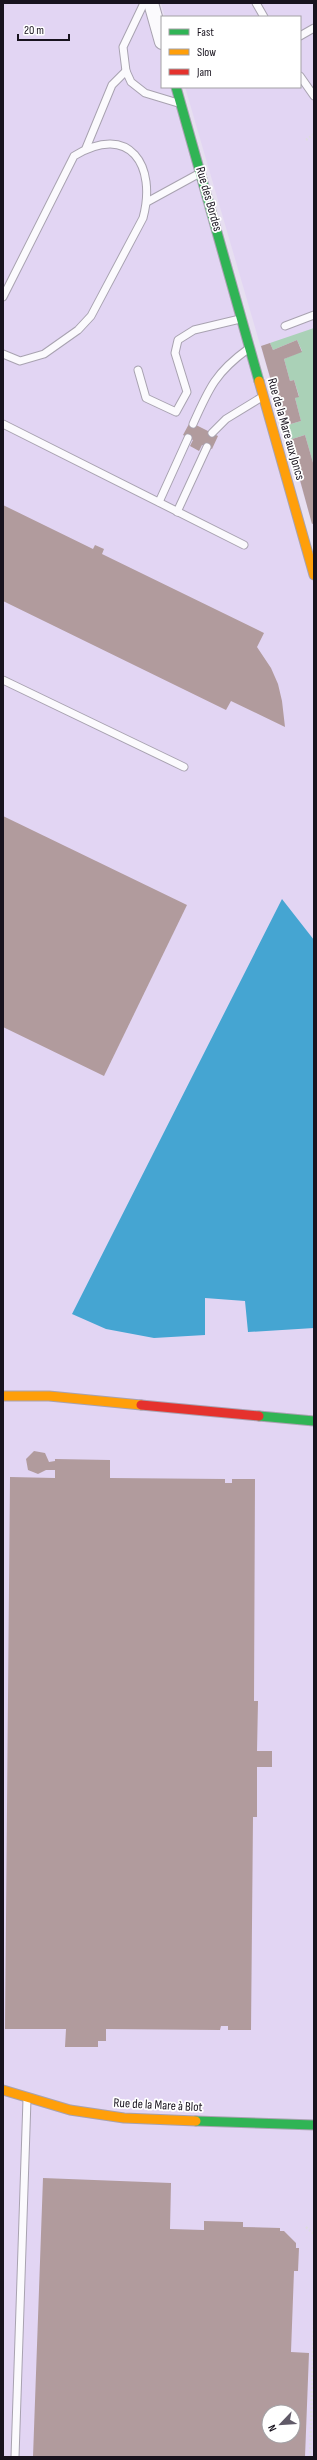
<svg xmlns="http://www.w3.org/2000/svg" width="317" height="2460" font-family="'Sofia Sans Condensed',sans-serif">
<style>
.built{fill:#e2d5f3;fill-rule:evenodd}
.green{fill:#aad1b7}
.water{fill:#45a5d2}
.building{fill:#b19b9d;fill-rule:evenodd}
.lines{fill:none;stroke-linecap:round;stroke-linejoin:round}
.lane-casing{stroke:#a8a2b0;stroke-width:9}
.street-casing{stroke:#a8a2b0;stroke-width:16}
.fast-casing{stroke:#a8a2b0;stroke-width:11}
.slow-casing{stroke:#a8a2b0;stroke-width:11}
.jam-casing{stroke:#a8a2b0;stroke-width:11}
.path{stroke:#dedce1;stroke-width:2.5;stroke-dasharray:2 2;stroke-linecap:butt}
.lane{stroke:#fbfafd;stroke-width:7}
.street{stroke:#fbfafd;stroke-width:14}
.fast{stroke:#30b455;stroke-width:9}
.slow{stroke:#ff9f0a;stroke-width:9}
.jam{stroke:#e5322d;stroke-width:9}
.labels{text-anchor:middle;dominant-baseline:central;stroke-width:3.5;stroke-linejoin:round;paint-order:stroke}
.street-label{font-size:13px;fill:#18131e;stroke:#fff}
</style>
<rect width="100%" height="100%" fill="#e7dff1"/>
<!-- built -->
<g class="built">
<path d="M3,3H151L162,42V87H176L314,575V2457H3ZM269,2412H293V2436H269Z"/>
<polygon points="161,3 314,3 314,530 185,87 300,87 300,17 165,17"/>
</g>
<!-- green -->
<polygon class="green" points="314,328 314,466 305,435 289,440 284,426 301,421 295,398 299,396 294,380 290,381 284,359 302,351 297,340 273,350 270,343"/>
<!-- water -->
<polygon class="water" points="282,899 314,940 314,1328 248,1332 245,1301 205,1298 205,1335 154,1338 106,1329 72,1314"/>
<!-- building -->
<g class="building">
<polygon points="297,340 302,352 284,359 290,381 294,380 299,397 295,398 301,421 284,426 261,346 270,343 273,350"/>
<polygon points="190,422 218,436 212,449 202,445 199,451 190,446 193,440 183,435"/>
<polygon points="305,435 314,466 314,523 312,524 289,440"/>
<polygon points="3,505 93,549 95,545 104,549 102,554 264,633 257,647 271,668 278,684 282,701 285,727 231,701 226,710 3,601"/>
<polygon points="3,816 187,905 104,1076 3,1027"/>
<polygon points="34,1451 45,1453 49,1462 55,1461 55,1459 110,1460 110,1478 225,1479 225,1483 232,1483 232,1479 255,1479 254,1701 258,1701 257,1751 272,1751 272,1767 257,1767 257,1817 253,1817 251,2030 228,2030 228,2026 221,2026 220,2030 106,2029 106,2041 98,2041 98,2047 65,2047 66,2029 5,2029 10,1477 55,1478 55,1470 46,1470 38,1474 28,1470 26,1459"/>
<path d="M43,2178L171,2183L170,2229L204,2230V2221L243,2222V2227L280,2228V2231H284L296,2243V2248H299L298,2271H294L291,2352L309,2353L305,2457H33ZM269,2412H293V2436H269Z"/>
</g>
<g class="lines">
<defs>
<g id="lane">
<polyline points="144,3 123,47 126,71 131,82 145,93 178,103"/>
<polyline points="256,3 264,17"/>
<polyline points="300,36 314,28"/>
<polyline points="300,76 314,96"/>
<polyline points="86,148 112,85 126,71"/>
<polyline points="147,202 200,173"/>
<path d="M3,297L74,156C130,122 157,166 143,218L91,316L78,330L44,354L20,361L3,354"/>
<polyline points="285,326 314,315"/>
<polyline points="138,370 146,398 176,412 187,392 175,353 178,340 194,330 240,319"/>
<polyline points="3,424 244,545"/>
<path d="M193,424C209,388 216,372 248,349"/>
<polyline points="212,433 226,419 262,397"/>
<polyline points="159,502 188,438"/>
<polyline points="177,512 207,447"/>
<polyline points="3,680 184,767"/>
<polyline points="15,2457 27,2099"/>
</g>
<polyline id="street" points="151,3 162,42"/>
<g id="fast">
<polyline points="176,87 259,381"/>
<polyline points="259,1416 314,1421"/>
<polyline points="196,2121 314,2125"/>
</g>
<g id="slow">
<polyline points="259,381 314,575"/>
<polyline points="3,1396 49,1396 141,1405"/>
<polyline points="3,2090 70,2110 124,2118 196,2121"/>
</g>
<polyline id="jam" points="141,1405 259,1416"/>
</defs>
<!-- lane casing -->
<use href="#lane" class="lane-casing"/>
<!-- street casing -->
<use href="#street" class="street-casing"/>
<!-- fast casing -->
<use href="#fast" class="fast-casing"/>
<!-- slow casing -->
<use href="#slow" class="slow-casing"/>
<!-- jam casing -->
<use href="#jam" class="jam-casing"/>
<!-- path -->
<g class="path">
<polyline points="306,140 314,134"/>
<polyline points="306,2227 314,2234"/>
<polyline points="310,2457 314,2319"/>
</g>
<!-- lane -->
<use href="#lane" class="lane"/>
<!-- street -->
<use href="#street" class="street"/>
<!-- fast -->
<use href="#fast" class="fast"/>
<!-- slow -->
<use href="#slow" class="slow"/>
<!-- jam -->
<use href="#jam" class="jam"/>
</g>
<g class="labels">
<!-- street labels -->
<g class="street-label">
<text transform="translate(209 199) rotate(74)">Rue des Bordes</text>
<text transform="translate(286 429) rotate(74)">Rue de la Mare aux Joncs</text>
<text transform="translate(158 2105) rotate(3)">Rue de la Mare à Blot</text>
</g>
</g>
<!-- border -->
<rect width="317" height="2460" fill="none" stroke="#18131e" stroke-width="8"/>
<!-- legend -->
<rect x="161" y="16" width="140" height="72" fill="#ffffff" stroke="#a3a1a5"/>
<rect x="169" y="29" width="20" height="6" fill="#30b455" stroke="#a3a1a5"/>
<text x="197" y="36" font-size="12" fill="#18131e">Fast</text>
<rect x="169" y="49" width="20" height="6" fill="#ff9f0a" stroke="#a3a1a5"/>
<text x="197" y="56" font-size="12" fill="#18131e">Slow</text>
<rect x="169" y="69" width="20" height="6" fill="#e5322d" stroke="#a3a1a5"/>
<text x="197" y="76" font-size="12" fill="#18131e">Jam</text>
<!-- north arrow -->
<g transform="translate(281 2424) rotate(245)"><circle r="19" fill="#ffffff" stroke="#a3a1a5"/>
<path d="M0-3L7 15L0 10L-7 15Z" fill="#605a68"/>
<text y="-6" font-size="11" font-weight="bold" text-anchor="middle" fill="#18131e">N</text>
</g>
<!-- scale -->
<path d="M18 34v6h51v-6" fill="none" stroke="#18131e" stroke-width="2"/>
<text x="24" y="34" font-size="12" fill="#18131e" stroke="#ffffff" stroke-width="3" paint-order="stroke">20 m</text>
</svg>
